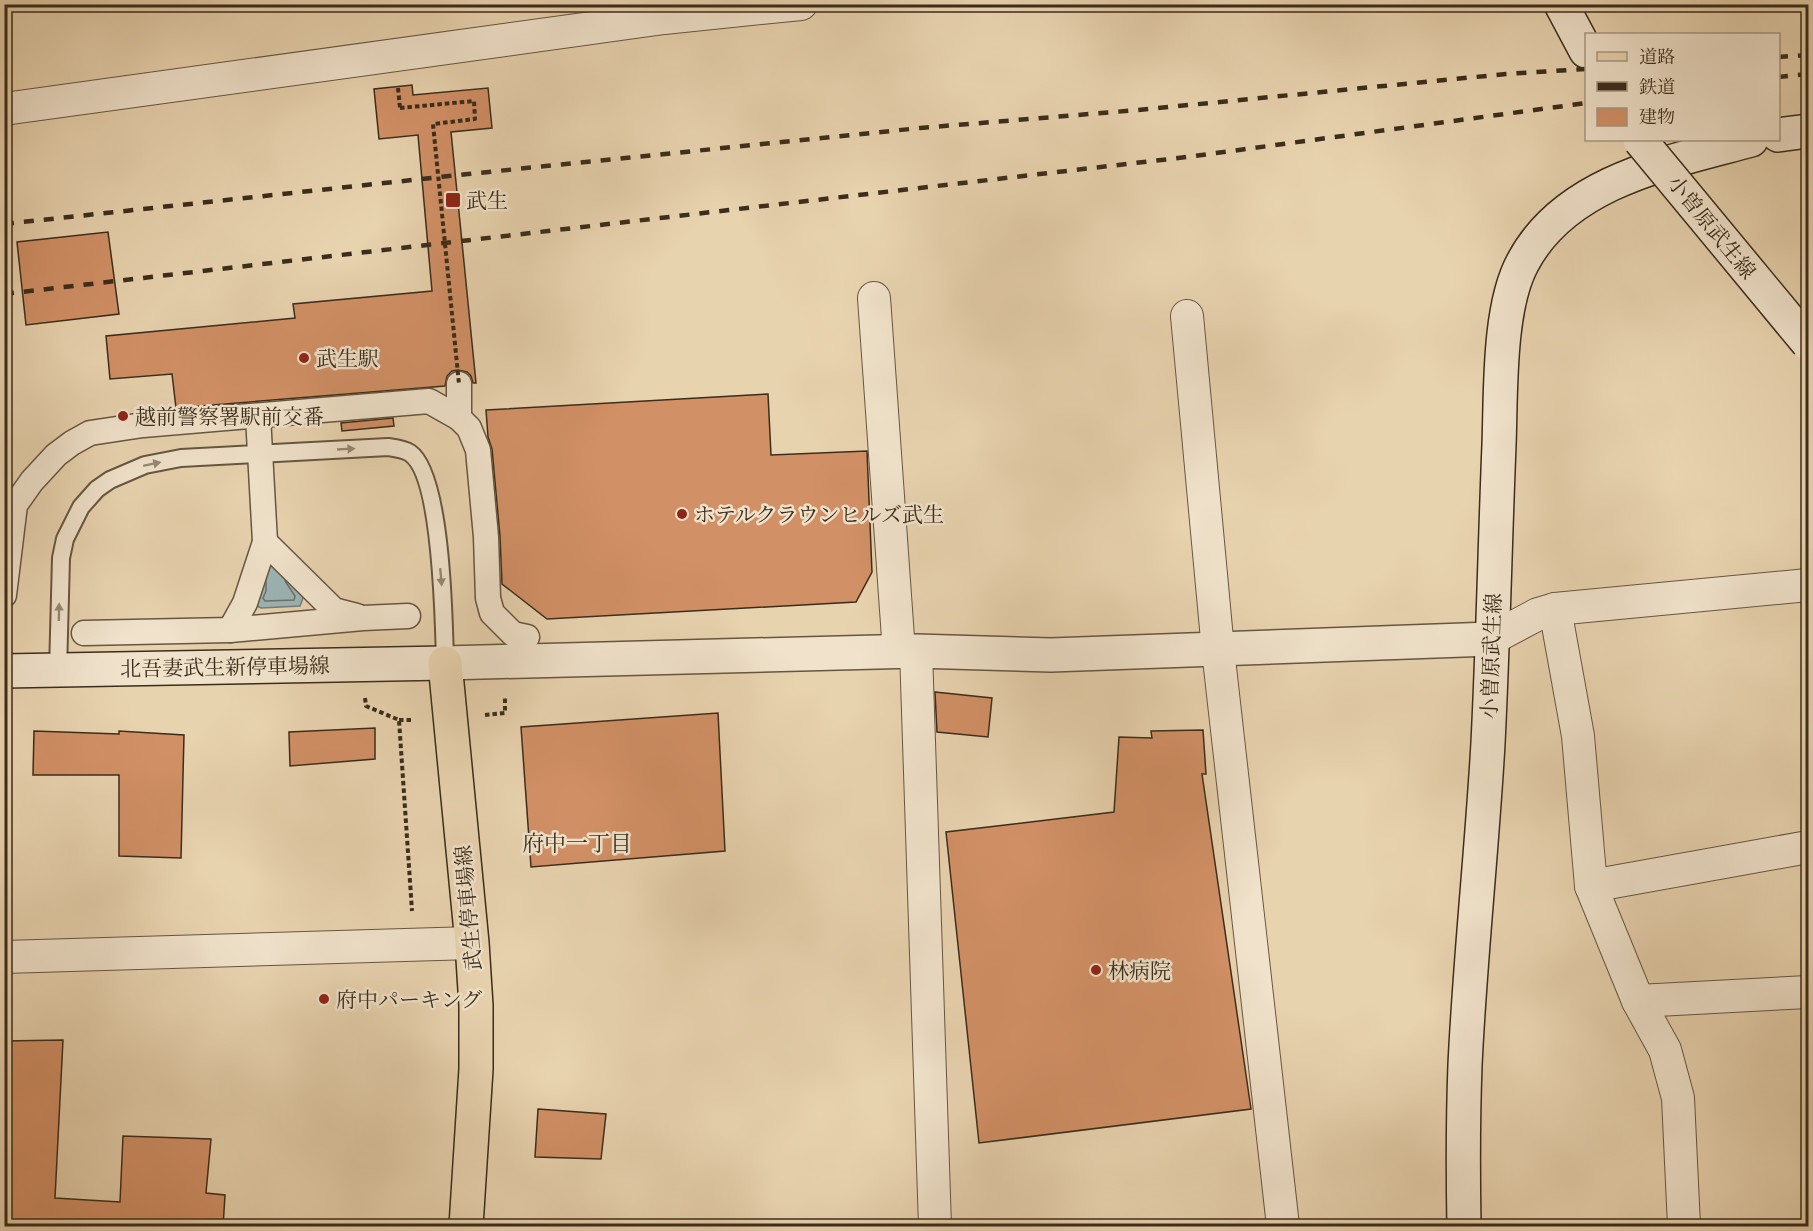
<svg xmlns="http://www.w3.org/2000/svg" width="1813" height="1231" font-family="'EB Garamond','Noto Serif JP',serif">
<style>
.water{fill:#9cb5b7;stroke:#757e79;stroke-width:1.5}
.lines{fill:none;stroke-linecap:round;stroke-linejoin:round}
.shore{stroke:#6c7069;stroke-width:1.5}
.building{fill:#d29066;stroke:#3b2c1b;stroke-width:1.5}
.service-casing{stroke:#665640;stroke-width:20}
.pedestrian-casing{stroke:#665640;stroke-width:27}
.minor-casing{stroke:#665640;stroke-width:34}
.tertiary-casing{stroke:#665640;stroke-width:36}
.secondary-casing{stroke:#3b2c1b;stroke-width:36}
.primary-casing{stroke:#3b2c1b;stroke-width:36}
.path{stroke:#3b2c1b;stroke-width:4;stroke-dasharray:4.5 3;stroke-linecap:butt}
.service{stroke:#f0e2cb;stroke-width:16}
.pedestrian{stroke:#f0e2cb;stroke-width:24}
.minor{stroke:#f0e2cb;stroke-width:32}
.tertiary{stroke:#f0e2cb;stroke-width:33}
.secondary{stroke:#f0e2cb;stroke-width:33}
.primary{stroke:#e8d3af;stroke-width:33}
.rail{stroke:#3b2c1b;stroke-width:4.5;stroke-dasharray:10 10;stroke-linecap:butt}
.secondary-bridge-casing{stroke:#3b2c1b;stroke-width:36;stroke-linecap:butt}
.path-bridge{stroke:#3b2c1b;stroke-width:4;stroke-dasharray:4.5 3;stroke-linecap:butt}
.secondary-bridge{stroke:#f0e2cb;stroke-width:33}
.oneway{fill:#968773}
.poi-dot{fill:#8f2418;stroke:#f0e2cb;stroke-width:2}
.labels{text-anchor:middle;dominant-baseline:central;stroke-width:5;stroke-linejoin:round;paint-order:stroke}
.poi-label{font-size:21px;fill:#3b2c1b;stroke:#f0e2cb;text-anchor:start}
.street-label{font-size:21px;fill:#3b2c1b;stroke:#f0e2cb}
.neighbourhood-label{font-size:22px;fill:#3b2c1b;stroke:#f0e2cb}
</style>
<rect width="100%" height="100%" fill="#e8d3af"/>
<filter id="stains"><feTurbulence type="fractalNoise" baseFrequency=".00333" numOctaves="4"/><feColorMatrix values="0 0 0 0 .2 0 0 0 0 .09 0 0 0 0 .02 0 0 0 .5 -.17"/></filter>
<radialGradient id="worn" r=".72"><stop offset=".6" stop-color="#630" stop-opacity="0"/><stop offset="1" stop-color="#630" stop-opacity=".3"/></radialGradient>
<!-- water -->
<polygon class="water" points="265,556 302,594 303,598 300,606 261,608 255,605"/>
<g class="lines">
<!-- shore -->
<polyline class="shore" points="266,582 266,591 263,598 265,601 294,600 295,596 285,581"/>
</g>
<!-- building -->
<g class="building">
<polygon points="412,85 413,95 488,88 492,128 451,132 476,383 473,383 471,376 467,372 458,370 452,371 447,376 445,386 176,408 172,374 110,379 106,336 295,318 293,304 432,291 418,135 379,139 374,89"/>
<polygon points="108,232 119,314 26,325 17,242"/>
<polygon points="768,394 771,455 867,451 872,572 856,602 547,619 502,584 500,536 492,449 488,437 486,410"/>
<polygon points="393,418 394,426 342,431 341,423"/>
<polygon points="935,692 992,698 988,737 937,732"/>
<polygon points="718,713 725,851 531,867 521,727"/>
<polygon points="375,728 375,759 290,766 289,732"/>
<polygon points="1203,730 1206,774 1202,774 1251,1109 979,1143 946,832 1114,812 1119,737 1152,738 1151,731"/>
<polygon points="34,731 119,734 119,731 184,735 181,858 119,856 119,775 33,775"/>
<polygon points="63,1040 55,1198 120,1202 123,1136 211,1139 206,1193 225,1195 223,1227 4,1227 4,1041"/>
<polygon points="538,1109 606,1114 601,1159 535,1157"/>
</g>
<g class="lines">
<defs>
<path id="service" d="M58,671L61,558L65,539L81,507L97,489L110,480L145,465L181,458L388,447C395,448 404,449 410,453C442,475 444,624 445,663"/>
<g id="pedestrian">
<polyline points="459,384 459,418"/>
<polyline points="265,542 334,610 357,616"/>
<polyline points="4,595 15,505 32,481 56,455 72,443 90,433 143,425 429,401 459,418 469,428 478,450 486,537 488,598 492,613 513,634 527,637"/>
<polyline points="230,630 245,603 265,542 258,416"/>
<polyline points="84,633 230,630 363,618 408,616"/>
</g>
<g id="minor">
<polyline points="4,109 664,18 801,4"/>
<polyline points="874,298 899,652"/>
<polyline points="1187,316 1218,650 1283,1226"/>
<polyline points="1555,609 1578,736 1591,886 1638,1001 1665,1050 1678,1098 1684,1226"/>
<polyline points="1491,639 1538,614 1555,609 1808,585"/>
<polyline points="916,651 935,1226"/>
<polyline points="1591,886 1808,847"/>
<polyline points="4,957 472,943"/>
<polyline points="1638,1001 1808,992"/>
</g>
<polyline id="tertiary" points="445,663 916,651 1051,655 1491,639"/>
<g id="secondary">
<polyline points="1561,4 1586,51"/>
<polyline points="1778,135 1808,131"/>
<polyline points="4,671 445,663"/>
<path d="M1464,1226C1463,1173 1463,1119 1465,1065C1470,958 1482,850 1488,743C1493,644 1495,544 1499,445C1501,393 1498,307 1523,262C1566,181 1670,162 1751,140"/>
</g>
<polyline id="primary" points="445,663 472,943 476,1006 476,1069 466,1226"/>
</defs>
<!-- service casing -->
<use href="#service" class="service-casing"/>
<!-- pedestrian casing -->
<use href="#pedestrian" class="pedestrian-casing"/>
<!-- minor casing -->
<use href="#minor" class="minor-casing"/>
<!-- tertiary casing -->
<use href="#tertiary" class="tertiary-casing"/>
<!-- secondary casing -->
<use href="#secondary" class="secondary-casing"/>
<!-- primary casing -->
<use href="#primary" class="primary-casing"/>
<!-- path -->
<g class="path">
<polyline points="398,88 400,108"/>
<polyline points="365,698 366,706 399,720 412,911"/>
<polyline points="485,715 505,713 505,696"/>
<polyline points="399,720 412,720"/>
</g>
<!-- service -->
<use href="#service" class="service"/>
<!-- pedestrian -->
<use href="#pedestrian" class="pedestrian"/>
<!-- minor -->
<use href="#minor" class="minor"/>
<!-- tertiary -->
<use href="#tertiary" class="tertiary"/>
<!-- secondary -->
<use href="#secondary" class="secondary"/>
<!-- primary -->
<use href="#primary" class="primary"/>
<!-- rail -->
<g class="rail">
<polyline points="1778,57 1808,55"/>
<polyline points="1778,77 1808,74"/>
<polyline points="4,224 468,174 920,128 1138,110 1506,74 1586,69"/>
<polyline points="4,294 1187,157 1586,103"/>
</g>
<defs>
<polyline id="secondary-bridge" points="1640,140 1808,343"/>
</defs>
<!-- secondary-bridge casing -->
<use href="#secondary-bridge" class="secondary-bridge-casing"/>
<!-- path-bridge -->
<polyline class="path-bridge" points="400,108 474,101 475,119 433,124 459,384"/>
<!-- secondary-bridge -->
<use href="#secondary-bridge" class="secondary-bridge"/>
</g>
<!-- one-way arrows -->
<defs><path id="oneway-solid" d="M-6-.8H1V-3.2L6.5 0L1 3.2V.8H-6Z" transform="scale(1.5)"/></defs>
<g class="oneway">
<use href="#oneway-solid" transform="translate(346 449) rotate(-3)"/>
<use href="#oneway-solid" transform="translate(152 464) rotate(-12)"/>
<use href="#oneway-solid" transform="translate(441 577) rotate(85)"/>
<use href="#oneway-solid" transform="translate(59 612) rotate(-89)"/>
</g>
<!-- markers -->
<g class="poi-dot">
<rect x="445" y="192" width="16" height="16" rx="3"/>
<circle cx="304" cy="358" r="6"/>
<circle cx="123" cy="416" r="6"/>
<circle cx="682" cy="514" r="6"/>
<circle cx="1096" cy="970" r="6"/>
<circle cx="324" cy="999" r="6"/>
</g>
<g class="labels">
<!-- poi labels -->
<g class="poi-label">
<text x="466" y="200">武生</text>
<text x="316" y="358">武生駅</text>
<text x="135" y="416">越前警察署駅前交番</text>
<text x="694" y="514">ホテルクラウンヒルズ武生</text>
<text x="1108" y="970">林病院</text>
<text x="336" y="999">府中パーキング</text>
</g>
<!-- street labels -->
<g class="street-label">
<text transform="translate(1712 227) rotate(51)">小曽原武生線</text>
<text transform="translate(1491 656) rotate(-88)">小曽原武生線</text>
<text transform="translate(225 667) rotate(-1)">北吾妻武生新停車場線</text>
<text transform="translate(468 908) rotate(-95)">武生停車場線</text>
</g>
<!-- neighbourhood labels -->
<g class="neighbourhood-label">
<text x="577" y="843">府中一丁目</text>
</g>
</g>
<!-- margin -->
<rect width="1813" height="1231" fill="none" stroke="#e8d3af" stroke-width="24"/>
<rect x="6" y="6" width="1801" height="1219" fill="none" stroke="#3b2c1b" stroke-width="3"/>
<rect x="12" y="12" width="1789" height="1207" fill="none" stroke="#3b2c1b" stroke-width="1.5"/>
<!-- legend -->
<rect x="1585" y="33" width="195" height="108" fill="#f0e2cb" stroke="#a89985" stroke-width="1.5"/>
<rect x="1597" y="52" width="30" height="9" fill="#e8d3af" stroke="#a89985" stroke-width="1.5"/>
<text x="1639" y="63" font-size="18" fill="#3b2c1b">道路</text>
<rect x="1597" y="82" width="30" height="9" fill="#3b2c1b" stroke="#a89985" stroke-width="1.5"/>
<text x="1639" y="93" font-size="18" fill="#3b2c1b">鉄道</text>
<rect x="1597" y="108" width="30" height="18" fill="#d29066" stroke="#a89985" stroke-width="1.5"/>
<text x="1639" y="123" font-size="18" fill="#3b2c1b">建物</text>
<rect width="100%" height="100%" filter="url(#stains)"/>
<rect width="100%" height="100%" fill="url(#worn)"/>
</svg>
